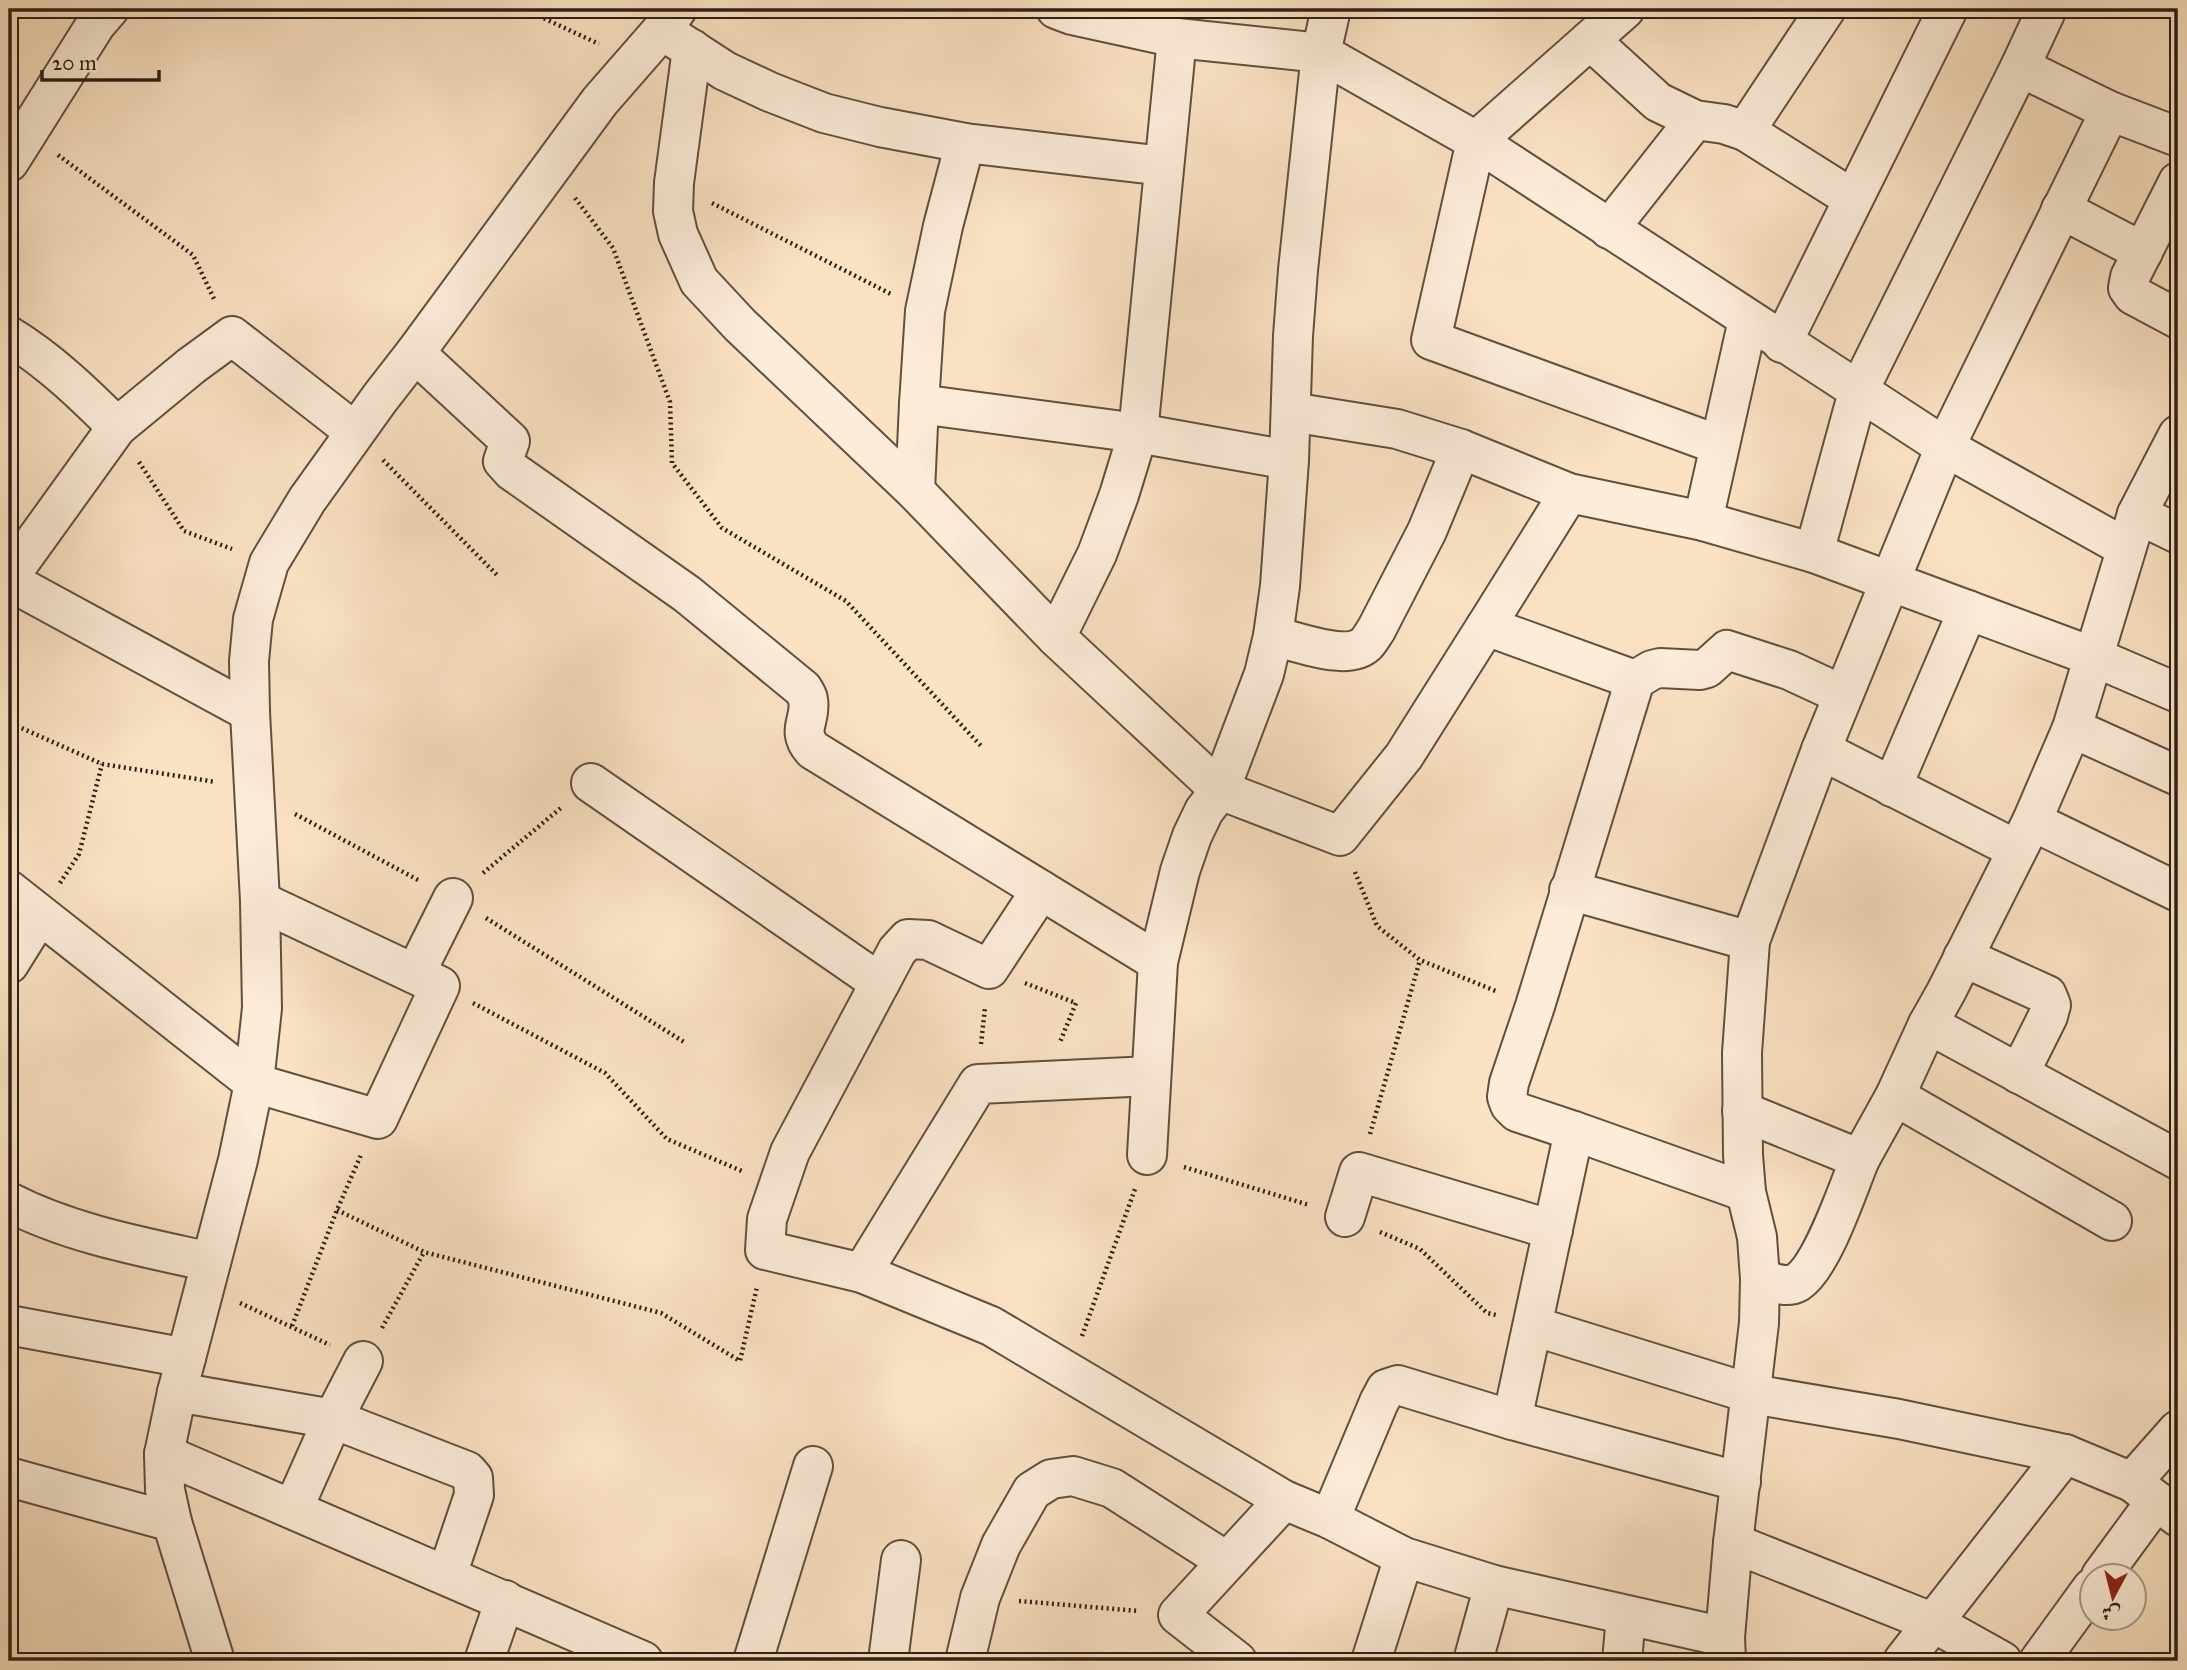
<svg xmlns="http://www.w3.org/2000/svg" width="2187" height="1670" font-family="'IM FELL Great Primer',Amiri,serif">
<style>
.lines{fill:none;stroke-linecap:round;stroke-linejoin:round}
.street-casing{stroke:#605040;stroke-width:42}
.path{stroke:#2c2015;stroke-width:4.5;stroke-dasharray:2 3.5;stroke-linecap:butt}
.street{stroke:#fcecd8;stroke-width:38}
</style>
<rect width="100%" height="100%" fill="#fae2c3"/>
<filter id="stains"><feTurbulence type="fractalNoise" baseFrequency=".00286" numOctaves="4"/><feColorMatrix values="0 0 0 0 .2 0 0 0 0 .09 0 0 0 0 .02 0 0 0 .5 -.17"/></filter>
<radialGradient id="worn" r=".72"><stop offset=".6" stop-color="#630" stop-opacity="0"/><stop offset="1" stop-color="#630" stop-opacity=".3"/></radialGradient>
<g class="lines">
<defs>
<g id="street">
<polyline points="1056,9 1072,15 1177,38 1321,53 1476,141 1945,447 2126,548"/>
<polyline points="1625,9 1476,141 1431,340 1719,445"/>
<polyline points="2047,9 2020,67 2110,111 2178,137"/>
<polyline points="674,38 725,71 770,92 824,113 880,127 965,143 1164,166"/>
<polyline points="1590,40 1658,102 1695,120 1724,124 1745,131 1853,199"/>
<polyline points="692,49 674,183 673,211 678,234 699,281 740,325 915,491 1056,637 1220,790 1340,836 1404,756 1486,626 1635,680"/>
<polyline points="1745,131 1826,9"/>
<polyline points="965,143 943,226 925,311 919,404 1138,433 1289,460"/>
<polyline points="9,162 96,24 109,9"/>
<polyline points="2178,182 2130,277 2128,288 2133,295 2178,319"/>
<polyline points="2061,209 2143,252"/>
<polyline points="1609,229 1695,120"/>
<path d="M9,336C50,361 84,394 117,427"/>
<polyline points="1782,343 1948,9"/>
<path d="M415,353L510,441L503,461L512,471L687,594L803,689C805,693 808,696 808,700C812,720 795,730 813,750L1158,962"/>
<polyline points="1291,412 1397,429 1461,449 1569,493 1703,521 1814,553 2094,657 2178,693"/>
<polyline points="915,491 919,404"/>
<polyline points="2137,514 2178,534"/>
<polyline points="1703,521 1748,320"/>
<polyline points="1814,553 1858,392 2020,67"/>
<polyline points="9,577 117,427 191,366 232,336 355,432"/>
<polyline points="9,581 250,712"/>
<polyline points="1486,626 1569,493"/>
<path d="M1273,636C1296,641 1347,662 1366,644C1370,640 1373,634 1376,630L1427,531L1461,449"/>
<polyline points="1056,637 1097,554 1119,495 1138,433 1177,38"/>
<polyline points="2072,728 2178,776"/>
<polyline points="1821,750 2017,850"/>
<polyline points="591,783 880,983"/>
<polyline points="1892,787 1968,610"/>
<polyline points="2032,821 2178,892"/>
<polyline points="9,890 254,1083 378,1119 440,986 260,901"/>
<polyline points="1041,890 989,969 928,940 908,939 897,951 790,1152 767,1219 765,1250 862,1273 991,1326 1284,1500 1330,1519 1404,1557 1494,1585 1725,1637"/>
<polyline points="1569,890 1750,941"/>
<polyline points="1963,957 2047,995 2051,1005 2048,1016 2019,1074"/>
<polyline points="9,964 39,916"/>
<polyline points="415,974 453,898"/>
<polyline points="1928,1024 2178,1160"/>
<polyline points="1895,1096 2112,1221"/>
<polyline points="1742,1111 1860,1159 1895,1096 1928,1024 1946,992 2032,821 2072,728 2137,514 2178,435"/>
<polyline points="1574,1131 1517,1112 1510,1105 1507,1097 1509,1083 1535,1006 1635,680 1652,670 1660,668 1700,670 1707,668 1727,650 1789,670 1843,695"/>
<polyline points="1147,1155 1158,962 1180,871 1192,836 1204,811 1220,790 1264,674 1273,636 1280,586 1289,460 1293,336 1298,270 1321,53 1331,9"/>
<path d="M9,1202C71,1234 143,1247 211,1262"/>
<polyline points="1345,1217 1359,1172 1553,1230"/>
<polyline points="862,1273 978,1084 1151,1076"/>
<path d="M1760,1279C1772,1282 1786,1289 1798,1282C1823,1265 1848,1188 1860,1159"/>
<polyline points="9,1325 186,1358"/>
<polyline points="1533,1326 1752,1394 1899,1419 2065,1454 2132,1482 2178,1517"/>
<polyline points="177,1392 333,1419 467,1471 473,1478 474,1495 447,1575"/>
<polyline points="1512,1420 1574,1131 1746,1192"/>
<polyline points="164,1454 643,1661"/>
<polyline points="9,1477 172,1522"/>
<polyline points="2132,1482 2178,1430"/>
<polyline points="293,1509 333,1419 363,1361"/>
<polyline points="1330,1519 1379,1402 1386,1389 1398,1385 1512,1420 1741,1482"/>
<polyline points="1733,1543 1934,1623 2002,1661"/>
<polyline points="2101,1576 2156,1501"/>
<polyline points="215,1661 172,1522 165,1490 164,1454 177,1392 238,1160 254,1083 262,1008 260,901 250,712 249,661 253,619 269,563 307,500 380,398 415,353 600,101 662,30 677,9"/>
<polyline points="484,1661 505,1600"/>
<polyline points="753,1661 813,1466"/>
<polyline points="888,1661 901,1560"/>
<polyline points="965,1661 980,1598 1001,1545 1032,1491 1051,1479 1073,1476 1112,1488 1226,1561"/>
<polyline points="1237,1661 1178,1615 1284,1500"/>
<polyline points="1371,1661 1404,1557"/>
<polyline points="1473,1661 1494,1585"/>
<polyline points="1622,1661 1626,1616"/>
<polyline points="1726,1661 1725,1637 1733,1543 1759,1323 1760,1279 1757,1237 1746,1192 1743,1155 1742,1053 1750,941 1821,750 1945,447 2110,111"/>
<polyline points="1903,1661 2065,1454"/>
<polyline points="2039,1661 2092,1588"/>
</g>
</defs>
<!-- street casing -->
<use href="#street" class="street-casing"/>
<!-- path -->
<g class="path">
<polyline points="524,9 599,44"/>
<polyline points="58,155 193,255 215,301"/>
<polyline points="575,198 613,248 670,402 672,463 722,528 846,601 981,746"/>
<polyline points="712,203 891,294"/>
<polyline points="383,460 497,575"/>
<polyline points="139,462 184,531 232,549"/>
<polyline points="9,718 17,726 102,764 216,782"/>
<polyline points="295,814 420,881"/>
<polyline points="1355,872 1377,926 1420,960 1498,992"/>
<polyline points="483,873 562,807"/>
<polyline points="60,883 79,854 102,764"/>
<polyline points="486,918 684,1042"/>
<polyline points="1025,983 1076,1003 1060,1042"/>
<polyline points="473,1003 605,1073 667,1139 744,1172"/>
<polyline points="981,1044 985,1008"/>
<polyline points="1370,1134 1420,960"/>
<polyline points="1184,1167 1309,1205"/>
<polyline points="337,1210 424,1252 661,1313 740,1361 757,1287"/>
<polyline points="1380,1232 1420,1249 1487,1313 1496,1315"/>
<polyline points="240,1303 330,1345"/>
<polyline points="292,1326 337,1210 361,1155"/>
<polyline points="382,1328 424,1252"/>
<polyline points="1082,1336 1135,1189"/>
<polyline points="1019,1601 1139,1611"/>
</g>
<!-- street -->
<use href="#street" class="street"/>
</g>
<!-- margin -->
<rect width="2187" height="1670" fill="none" stroke="#fae2c3" stroke-width="35"/>
<rect x="10" y="10" width="2166" height="1649" fill="none" stroke="#2c2015" stroke-width="3.5"/>
<rect x="18" y="18" width="2152" height="1635" fill="none" stroke="#2c2015" stroke-width="2"/>
<!-- north arrow -->
<g transform="translate(2113 1597) rotate(187)"><circle r="33" fill="#fcecd8" stroke="#a99a8a" stroke-width="2"/>
<path d="M0-5L12 26L0 18L-12 26Z" fill="#8f2418"/>
<text y="-10" font-size="19" font-weight="bold" text-anchor="middle" fill="#2c2015">ش</text>
</g>
<!-- scale -->
<path d="M42 70v10h117v-10" fill="none" stroke="#2c2015" stroke-width="3.5"/>
<text x="52" y="70" font-size="21" fill="#2c2015" stroke="#fcecd8" stroke-width="5" paint-order="stroke">20 m</text>
<rect width="100%" height="100%" filter="url(#stains)"/>
<rect width="100%" height="100%" fill="url(#worn)"/>
</svg>
